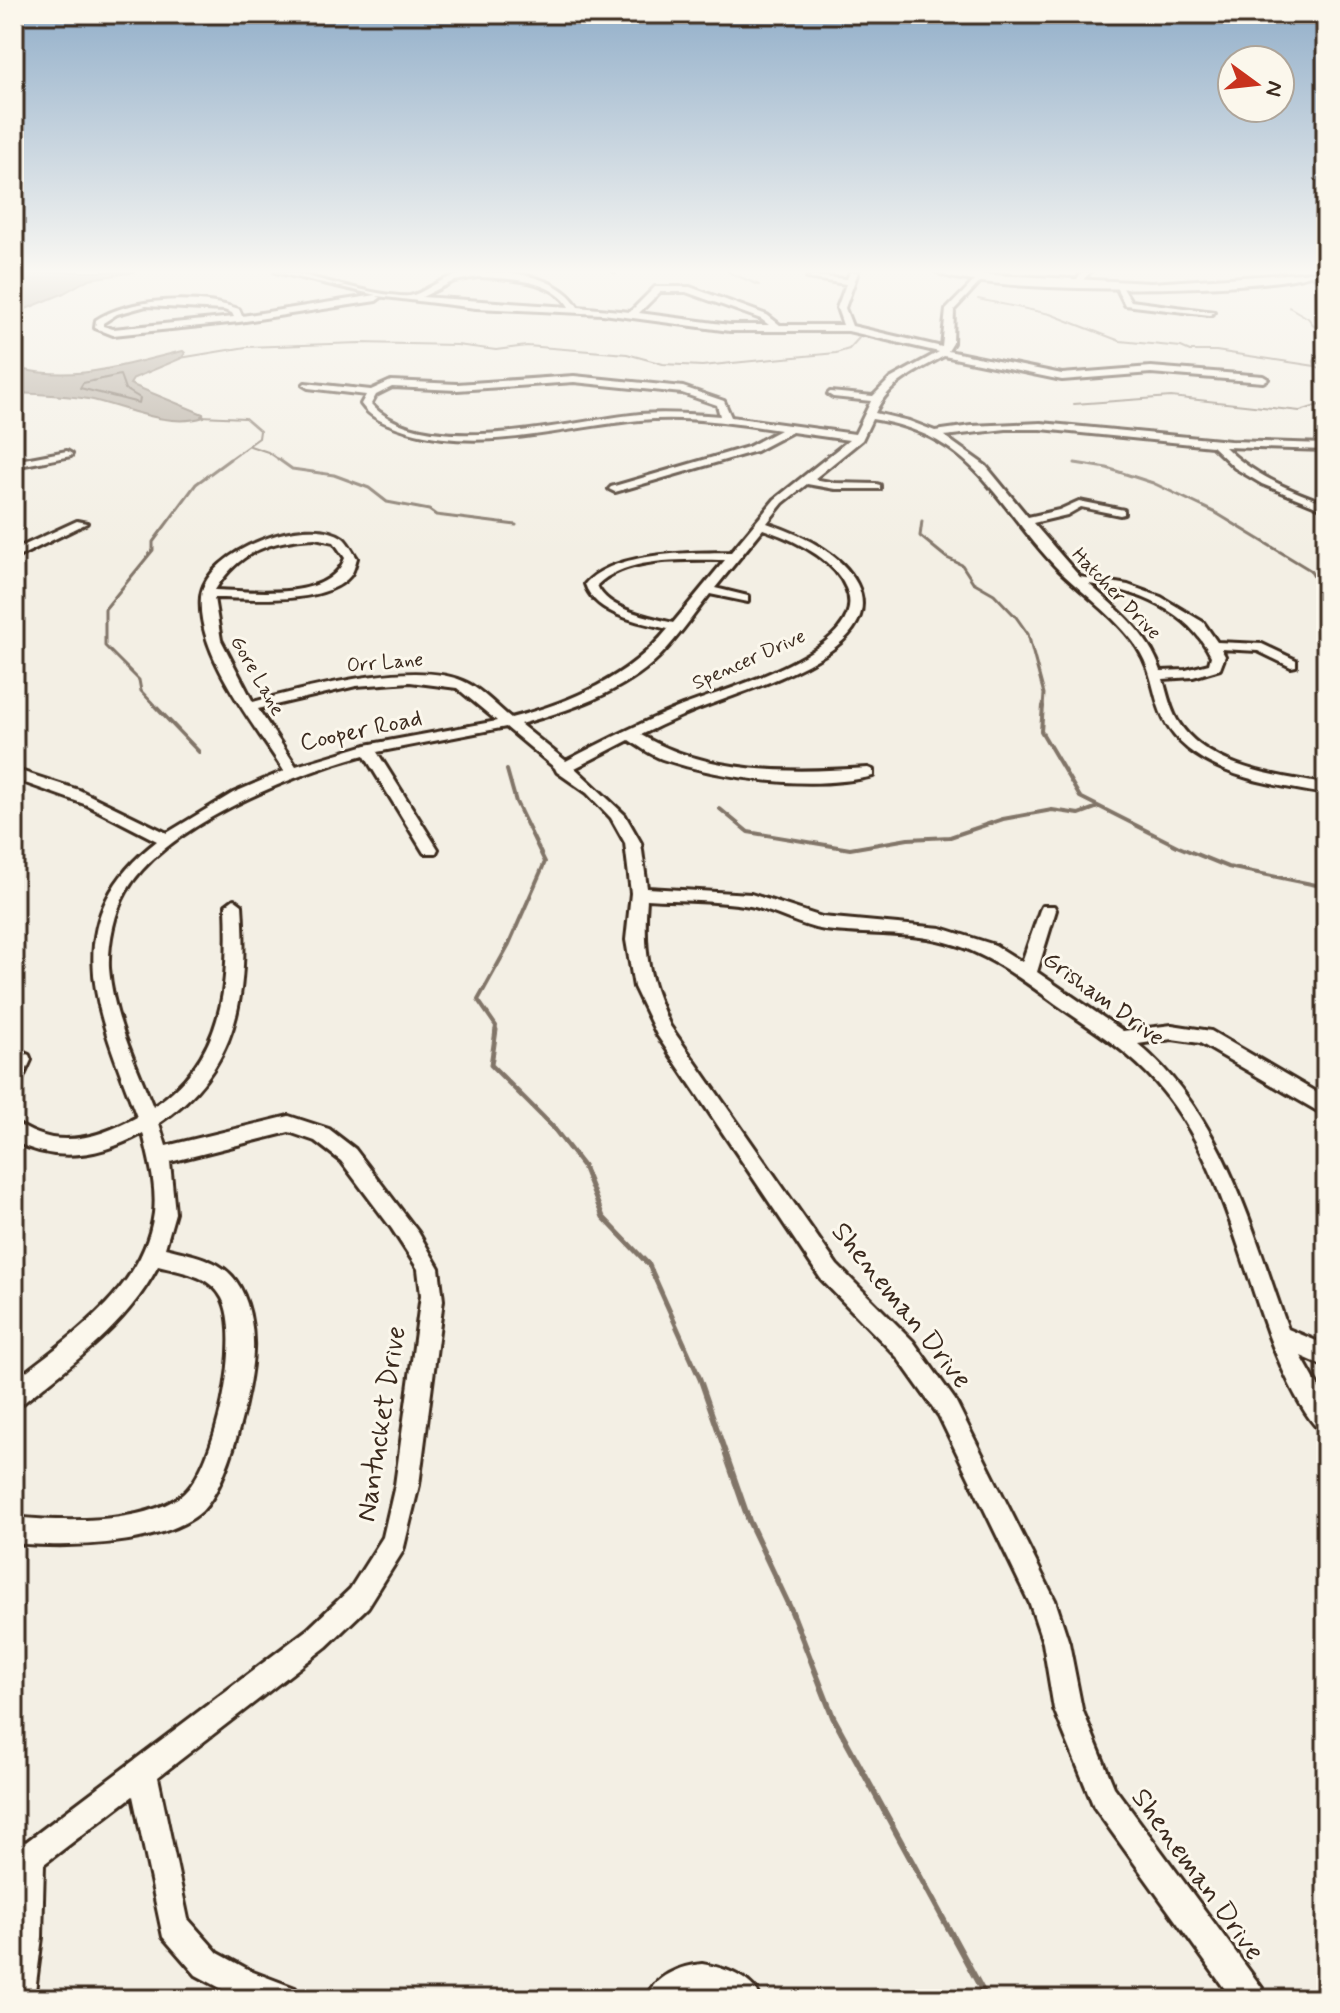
<svg xmlns="http://www.w3.org/2000/svg" width="1340" height="2013" font-family="Mynerve,sans-serif">
<style>
.water{fill:#afa69a;stroke:#817468;stroke-width:2}
.lines{fill:none;stroke-linecap:round;stroke-linejoin:round}
.shore{stroke:#695c50;stroke-width:2}
.stream-far4{stroke:#817468;stroke-width:2}
.stream-far3{stroke:#817468;stroke-width:3}
.stream-far2{stroke:#817468;stroke-width:4}
.stream-far1{stroke:#817468;stroke-width:5}
.stream{stroke:#817468;stroke-width:6}
.minor-casing{stroke:#3b2a1e;stroke-width:6}
.major-casing{stroke:#3b2a1e;stroke-width:6}
.minor{fill:#fbf7ec;fill-rule:evenodd}
.major{fill:#fbf7ec;fill-rule:evenodd}
.labels{text-anchor:middle;dominant-baseline:central;stroke-width:6;stroke-linejoin:round;paint-order:stroke}
.far-street-label{font-size:20px;fill:#3b2a1e;stroke:#fbf7ec}
.street-label{font-size:24px;fill:#3b2a1e;stroke:#fbf7ec}
.near-street-label{font-size:28px;fill:#3b2a1e;stroke:#fbf7ec}
</style>
<rect width="100%" height="100%" fill="#f3efe4"/>
<filter id="ink" filterUnits="userSpaceOnUse"><feTurbulence type="fractalNoise" baseFrequency=".0125" numOctaves="2"/><feDisplacementMap in="SourceGraphic" scale="16" xChannelSelector="R" yChannelSelector="G"/><feConvolveMatrix kernelMatrix="1 2 1 2 8 2 1 2 1" color-interpolation-filters="sRGB"/></filter>
<g filter="url(#ink)">
<!-- water -->
<g class="water">
<polygon points="14,272 136,272 89,279 62,294 14,314"/>
<path d="M183,351L185,353L182,358L134,378L130,384L203,414L204,417C167,429 124,406 88,399C64,395 39,394 14,393V368C80,383 120,365 183,351Z"/>
</g>
<g class="lines">
<!-- shore -->
<polygon class="shore" points="120,375 125,389 140,398 139,403 80,388 83,383"/>
<!-- stream-far4 -->
<g class="stream-far4">
<polyline points="612,272 616,274"/>
<polyline points="728,272 759,285"/>
<polyline points="978,299 1050,314 1120,341 1181,347 1190,351 1216,351 1315,366 1326,372"/>
<polyline points="1289,307 1308,318 1326,341 1320,344 1324,349 1314,361 1315,366"/>
<polyline points="180,358 246,347 359,343 457,345 496,350 527,346 627,354 663,364 702,366 836,353 849,349 859,338"/>
<polyline points="1074,404 1171,397 1300,411 1326,403"/>
<polyline points="201,416 245,418 260,431 259,438 227,461"/>
<polyline points="250,446 268,452 281,461"/>
</g>
<!-- stream-far3 -->
<g class="stream-far3">
<polyline points="278,459 292,469 334,475 369,488 387,502 429,510 436,515 516,525"/>
<polyline points="1075,463 1107,468 1153,483 1216,513 1310,570 1326,597"/>
<polyline points="922,521 920,536 947,558 962,565 973,582 994,594 1016,617 1028,634 1044,694 1043,708"/>
<polyline points="157,708 141,691 139,680 105,646 105,609 153,550 153,542 196,484 230,459"/>
</g>
<!-- stream-far2 -->
<g class="stream-far2">
<polyline points="155,706 199,752"/>
<polyline points="1043,706 1041,731 1080,797 1179,847 1228,867 1326,887"/>
<polyline points="720,809 748,832 850,849 908,839 950,837 1003,819 1052,810 1079,814 1098,807"/>
<polyline points="495,1032 496,1026 478,1000 509,944 545,862 516,802 507,770"/>
</g>
<!-- stream-far1 -->
<polyline class="stream-far1" points="496,1030 491,1065 552,1126 583,1166 603,1217 649,1265 700,1379 727,1457"/>
<!-- stream -->
<polyline class="stream" points="726,1455 749,1521 792,1612 833,1717 987,1999"/>
<defs>
<g id="minor">
<path d="M275,272H289C318,278 383,298 410,296C421,294 436,282 448,278C486,266 556,270 578,307L630,312L655,287H690L767,315L780,325H843L837,308L846,284L807,278L811,276L847,279L850,272H858L845,308L852,326L942,347L946,310L979,276L982,280L954,310L953,343L948,351L1062,374L1151,367L1263,376L1268,379L1263,382L1151,373L1062,380L944,356C915,373 890,381 875,413L909,421L935,431L971,426L1041,423L1230,441L1326,444V450L1225,447C1253,475 1289,490 1326,503V510L1262,484L1235,468L1212,446L1041,429H1006L944,436L986,466L1028,517L1059,510L1079,501L1124,510V514L1120,515L1081,507L1067,515L1033,523L1080,577L1128,585L1161,597L1203,622L1217,642L1262,644L1296,660V666L1291,667L1258,651L1221,649L1225,656L1220,669L1193,677L1163,679C1167,693 1170,708 1177,720C1206,768 1277,776 1326,784V794C1279,786 1226,779 1188,749C1148,716 1161,683 1137,647C1115,615 1081,593 1055,566C993,501 976,436 872,419L862,440L814,479L835,483L876,484L880,485V489H835L807,484L783,503L767,523C799,534 841,552 857,584C889,649 756,686 714,703C689,712 665,723 641,735C710,775 791,773 868,768L873,770V776C812,791 721,779 662,759C651,755 640,747 629,740L575,768L625,815L641,843L647,888L751,894L822,917L941,928L995,945L1022,962L1040,910L1042,906H1054L1056,910L1037,972L1123,1031L1172,1025L1211,1031L1326,1098V1116L1200,1043L1172,1039L1138,1044C1224,1116 1251,1227 1288,1329L1326,1345V1367L1301,1356L1326,1400V1434C1304,1425 1273,1349 1265,1325C1235,1240 1212,1140 1148,1074C1121,1046 1087,1026 1056,1004C1021,979 988,953 946,942C908,932 864,935 825,930C799,926 775,911 750,906C717,900 680,901 647,899C643,952 648,978 670,1026L837,1265L913,1341L955,1400L1055,1600L1069,1643L1082,1709L1114,1787L1262,1988L1267,1999H1232L1094,1807L1054,1709L1043,1643L1030,1604L939,1416L897,1357L821,1279L657,1035L634,987L626,940L631,893L625,843L611,818L587,793L557,772L555,768L506,727L377,752L438,849L436,853H424L364,755C294,774 163,826 126,892C114,913 108,944 109,968C113,1017 135,1062 153,1107C225,1058 229,985 226,905L234,899L242,905C248,995 239,1069 159,1123L166,1146L289,1116L329,1129L355,1149L418,1232L439,1268L443,1300L419,1485L403,1551L368,1607L326,1647L158,1777L188,1919L218,1953L253,1972L295,1988L300,1999H241L196,1975L163,1937L133,1796L44,1864L42,1937L34,1999H14V1839L26,1842L308,1629L350,1589L383,1537L395,1485L421,1295L418,1269L392,1229L341,1161L315,1141L289,1132L170,1162L175,1213L165,1248C189,1254 221,1259 236,1281C249,1299 254,1328 253,1350C252,1388 229,1485 202,1511C162,1547 64,1548 14,1543V1517C61,1522 142,1525 182,1495C216,1469 243,1337 222,1298C210,1275 181,1272 158,1266C127,1325 73,1363 22,1404L14,1408V1381C69,1337 144,1290 154,1213C157,1186 149,1159 143,1133C101,1156 57,1164 14,1141V1123C22,1126 29,1131 38,1134C71,1147 108,1133 137,1117C99,1016 53,921 157,841L87,805L14,779V769L79,790L167,833L233,793L284,771C255,725 196,654 201,597C205,551 308,512 343,538C348,542 353,552 357,558C355,564 354,571 350,576C325,606 249,598 214,598L221,640L253,702C305,689 418,657 467,683C483,691 497,707 511,718C571,702 628,678 668,629C640,622 595,615 585,584C614,551 690,553 731,552L775,499L849,440L792,432L756,451L615,492L609,489L611,487L748,447L780,430C733,423 687,416 640,420C562,427 486,453 408,431C390,425 372,420 361,404L366,395L308,388L303,385L305,383L371,390L391,381L457,384L574,376L683,387L724,401L731,417L855,434L871,401L833,397L828,394L830,392L873,396L890,379L939,352L848,331H730L603,314L476,308L377,296L380,298L376,301L239,322L113,335L95,328L96,320C131,297 200,295 239,309L242,316L376,295ZM477,277C505,278 553,279 569,307L422,297L454,281ZM660,292H686L761,319L769,325H730L639,313ZM146,306L224,310L232,313L234,317L113,329L103,326V323L117,314ZM574,382L682,393L717,405L720,416C694,414 667,412 640,414C573,420 423,462 371,404L376,395L392,387L457,390ZM763,529C792,539 833,557 846,588C874,649 722,690 682,706C642,722 604,741 566,761L520,724C567,711 623,693 659,657C678,638 693,615 710,594L748,602V596L715,588ZM315,538L334,542L345,558C329,602 254,591 215,590C239,551 271,540 315,538ZM725,560L673,623C651,617 606,610 597,585C627,556 687,560 725,560ZM1089,584C1137,590 1189,611 1211,656L1209,664L1186,670L1161,671C1149,634 1117,609 1089,584ZM410,682L457,688L497,721L366,745L296,766L258,709L356,686Z"/>
<polygon points="1082,272 1090,272 1078,286 1072,286"/>
<polygon points="1306,272 1316,272 1326,278 1326,283"/>
<polygon points="1115,285 1121,285 1131,301 1214,312 1210,315 1125,305"/>
<polygon points="67,451 72,454 71,456 14,467 14,461"/>
<polygon points="77,521 87,523 14,559 14,550"/>
<polygon points="22,1052 29,1055 31,1060 21,1082 14,1085 14,1057"/>
<path d="M702,1964C725,1968 752,1977 761,1999H718L702,1995L685,1999H645C655,1976 679,1966 702,1964Z"/>
</g>
<path id="major" d="M937,272L1151,283L1317,272C1280,294 973,294 937,272Z"/>
</defs>
<!-- minor casing -->
<use href="#minor" class="minor-casing"/>
<!-- major casing -->
<use href="#major" class="major-casing"/>
<!-- minor -->
<use href="#minor" class="minor"/>
<!-- major -->
<use href="#major" class="major"/>
</g>
</g>
<!-- sky -->
<linearGradient id="sky" x2="0" y2="1"><stop stop-color="#91aec9"/><stop offset="0.49" stop-color="#faf8f3"/><stop offset="1" stop-color="#faf8f3" stop-opacity="0"/></linearGradient>
<rect width="1340" height="554" fill="url(#sky)"/>
<g class="labels">
<!-- far-street labels -->
<g class="far-street-label">
<text transform="translate(1116 594) rotate(46)">Hatcher Drive</text>
<text transform="translate(749 660) rotate(-24)">Spencer Drive</text>
<text transform="translate(385 663) rotate(-5)">Orr Lane</text>
<text transform="translate(257 676) rotate(60)">Gore Lane</text>
</g>
<!-- street labels -->
<g class="street-label">
<text transform="translate(361 731) rotate(-12)">Cooper Road</text>
<text transform="translate(1103 999) rotate(36)">Grisham Drive</text>
</g>
<!-- near-street labels -->
<g class="near-street-label">
<text transform="translate(901 1306) rotate(51)">Sheneman Drive</text>
<text transform="translate(382 1424) rotate(-81)">Nantucket Drive</text>
<text transform="translate(1197 1875) rotate(54)">Sheneman Drive</text>
</g>
</g>
<!-- margin -->
<rect width="1340" height="2013" fill="none" stroke="#fbf7ec" stroke-width="48"/>
<rect x="24" y="24" width="1292" height="1965" fill="none" stroke="#3b2a1e" stroke-width="3" filter="url(#ink)"/>
<!-- north arrow -->
<g transform="translate(1256 84) rotate(105)"><circle r="38" fill="#fbf7ec" stroke="#aea59a" stroke-width="2"/>
<path d="M0-6L14 30L0 20L-14 30Z" fill="#c8321e"/>
<text y="-12" font-size="22" font-weight="bold" text-anchor="middle" fill="#3b2a1e">N</text>
</g>
</svg>
